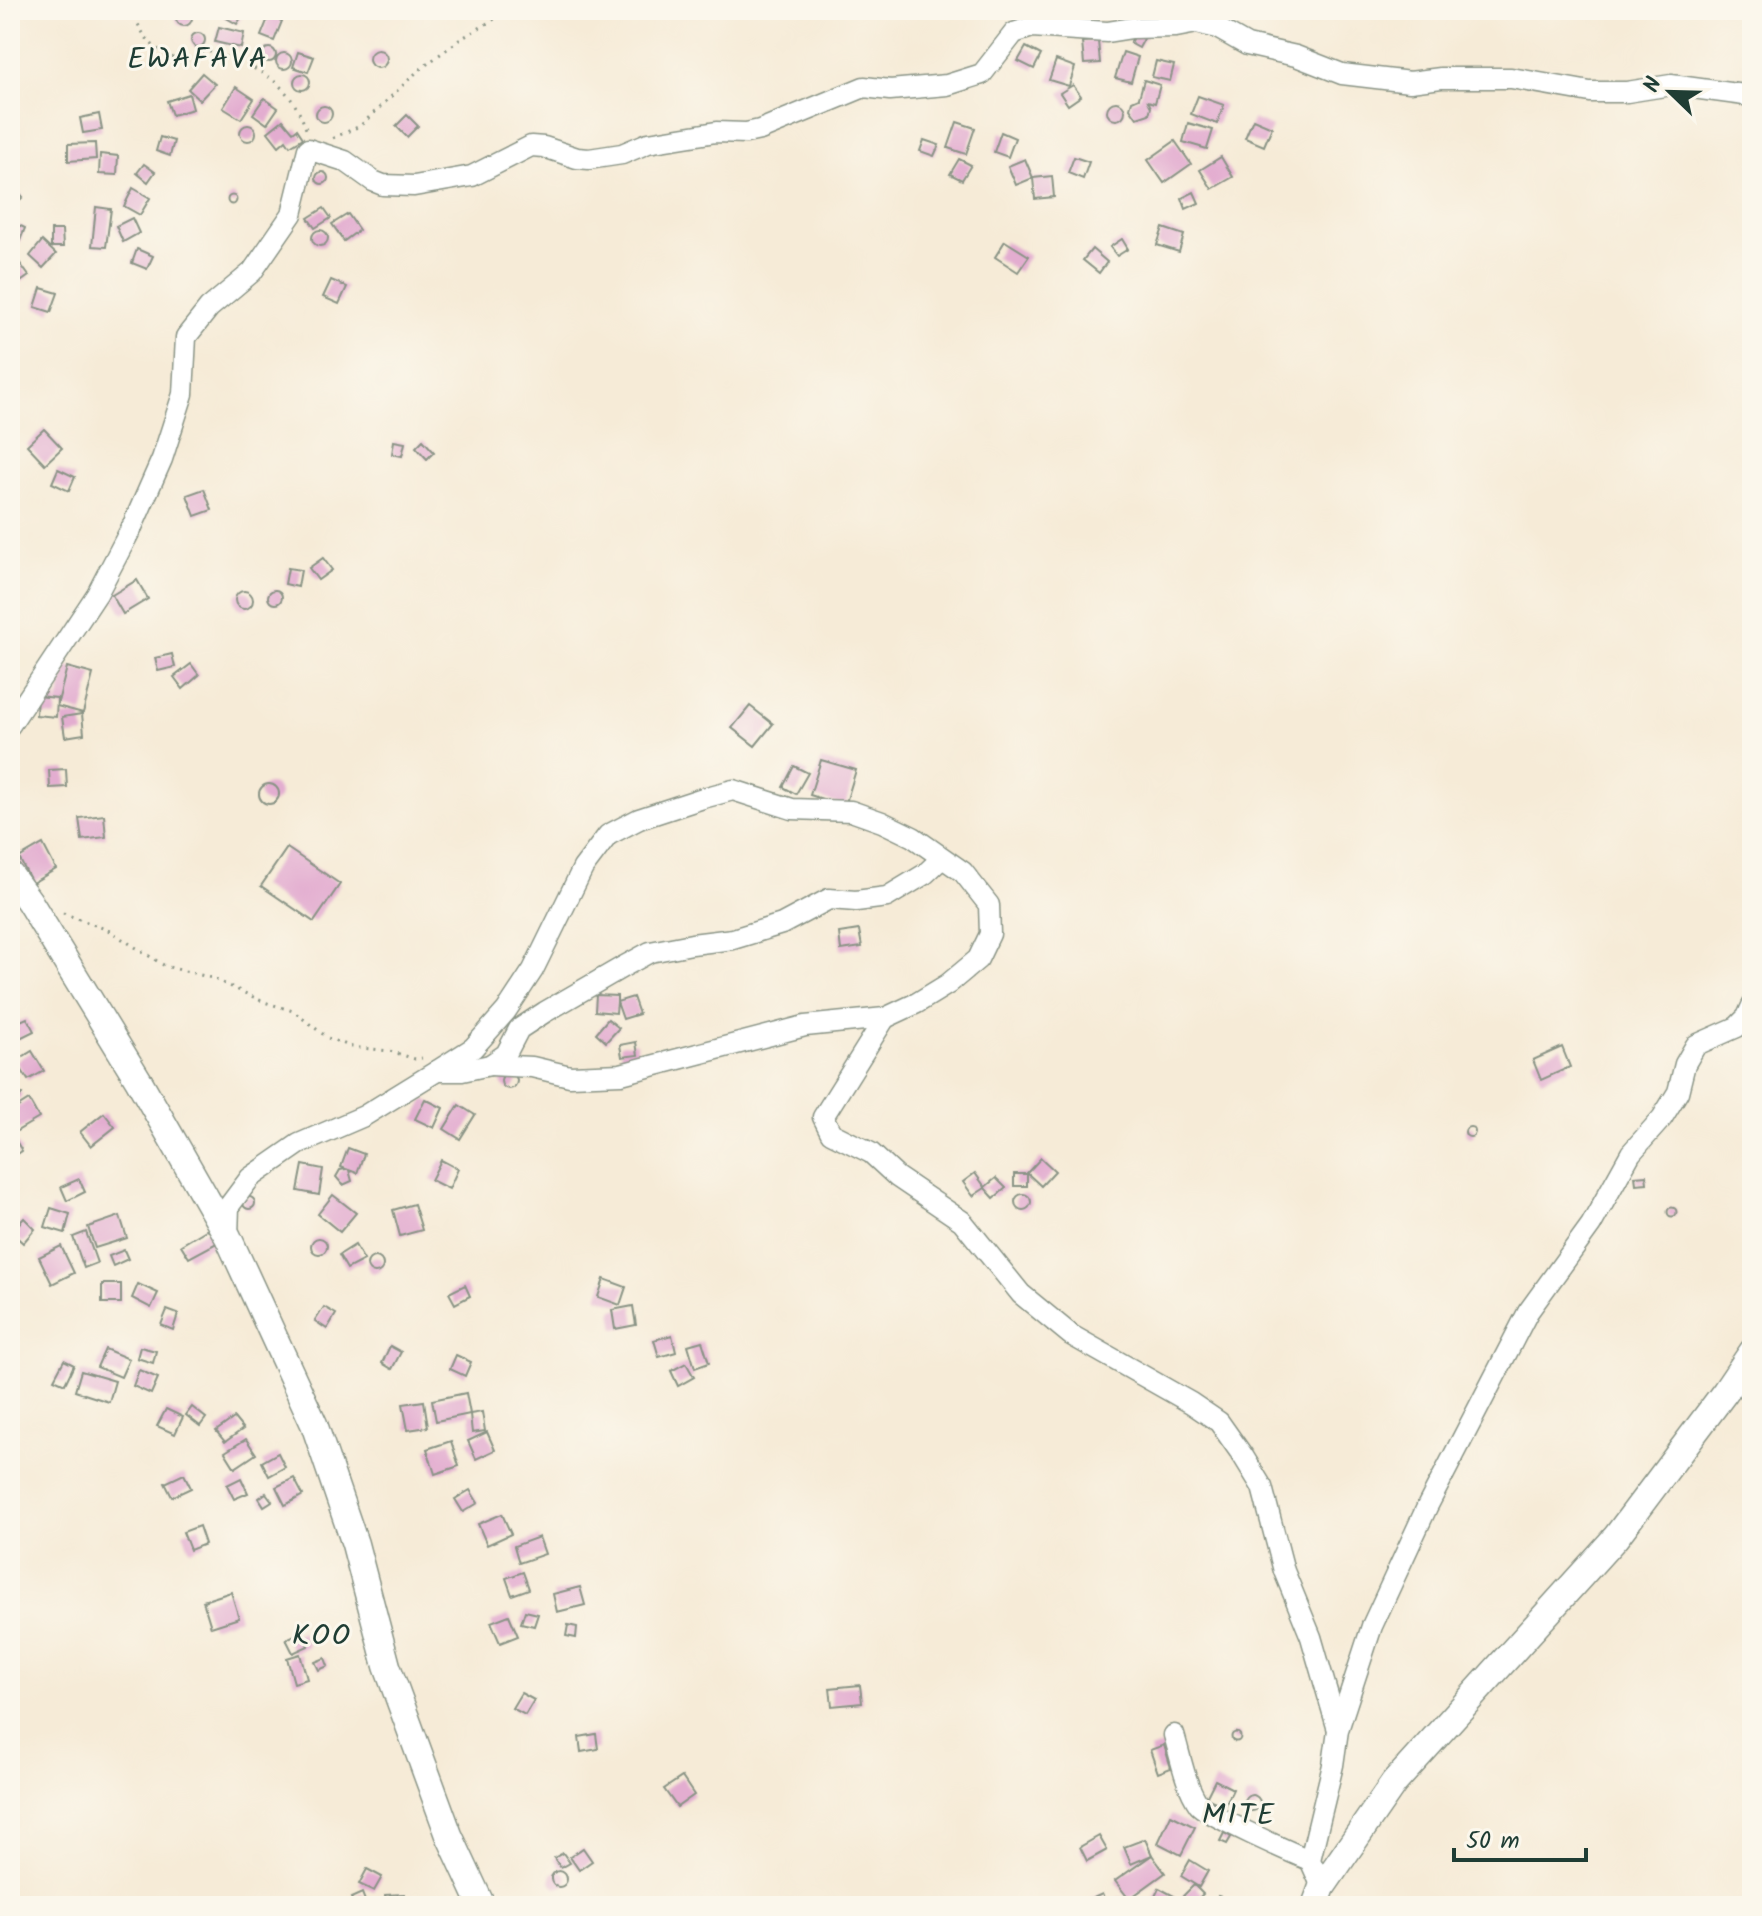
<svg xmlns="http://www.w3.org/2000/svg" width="1762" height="1916" font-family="Kalam,sans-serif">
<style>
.building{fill:#e3add0}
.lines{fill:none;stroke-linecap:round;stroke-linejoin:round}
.minor-casing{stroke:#8a9486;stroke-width:23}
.tertiary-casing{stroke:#8a9486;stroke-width:29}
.path{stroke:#8a9486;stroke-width:3;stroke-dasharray:2 6;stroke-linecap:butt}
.minor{stroke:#fff;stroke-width:20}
.tertiary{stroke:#fff;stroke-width:26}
.labels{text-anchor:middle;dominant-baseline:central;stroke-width:6;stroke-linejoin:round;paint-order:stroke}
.quarter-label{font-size:30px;letter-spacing:2px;fill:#1f3d34;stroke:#fbf7ec}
</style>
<rect width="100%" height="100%" fill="#fbf7ec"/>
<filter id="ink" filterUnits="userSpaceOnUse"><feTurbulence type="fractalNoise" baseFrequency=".0125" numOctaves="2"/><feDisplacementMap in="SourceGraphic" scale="16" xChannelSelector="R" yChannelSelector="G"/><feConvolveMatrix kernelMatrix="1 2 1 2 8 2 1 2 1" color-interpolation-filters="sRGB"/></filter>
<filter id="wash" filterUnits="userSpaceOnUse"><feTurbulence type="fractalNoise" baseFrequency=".006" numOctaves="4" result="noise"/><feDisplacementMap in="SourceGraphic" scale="32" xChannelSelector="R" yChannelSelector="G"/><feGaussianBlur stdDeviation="1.8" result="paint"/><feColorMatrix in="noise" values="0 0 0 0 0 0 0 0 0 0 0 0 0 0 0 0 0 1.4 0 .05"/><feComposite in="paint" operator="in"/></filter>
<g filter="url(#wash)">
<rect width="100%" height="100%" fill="#f6ebd7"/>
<g id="blocks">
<!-- building -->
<g class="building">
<circle cx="184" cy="18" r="8"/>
<polygon points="224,10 246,10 237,24 221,15"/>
<polygon points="269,16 282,21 274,41 261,36"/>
<polygon points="219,27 244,33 241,48 215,42"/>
<polygon points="1137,29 1146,35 1139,48 1130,43"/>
<circle cx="198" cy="40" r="7"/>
<polygon points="1098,41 1100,63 1084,64 1082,42"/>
<polygon points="1026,47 1041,55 1034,69 1018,61"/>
<circle cx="269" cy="55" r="7"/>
<circle cx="378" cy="59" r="9"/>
<polygon points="298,52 314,57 308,72 293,67"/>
<polygon points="1123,52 1138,57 1131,82 1115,78"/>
<circle cx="284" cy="61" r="8"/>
<polygon points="1056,60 1075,67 1069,86 1049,80"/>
<polygon points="1156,61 1174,65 1170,81 1152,77"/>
<polygon points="202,73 215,84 200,100 188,89"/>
<circle cx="302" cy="82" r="8"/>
<polygon points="1144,80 1160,85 1155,103 1148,101 1151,107 1149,114 1137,118 1130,108 1132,101 1139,98"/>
<polygon points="1073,85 1081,96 1068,105 1060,93"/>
<polygon points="236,87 254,99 241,119 223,108"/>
<polygon points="189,94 193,109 172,115 167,101"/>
<polygon points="1198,96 1224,105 1217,124 1191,114"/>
<polygon points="264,98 278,108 267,124 253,114"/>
<circle cx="1116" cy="111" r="9"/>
<circle cx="324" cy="114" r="8"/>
<polygon points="99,114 102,130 83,133 80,118"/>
<polygon points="407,115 418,126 407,137 396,126"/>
<polygon points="1253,119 1272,127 1264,146 1245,138"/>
<polygon points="283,120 293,132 297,129 303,138 290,146 286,140 279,146 268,132"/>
<polygon points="957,122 975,128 966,154 948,148"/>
<polygon points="1188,123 1213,130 1207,149 1183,142"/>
<circle cx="248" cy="133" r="8"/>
<polygon points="1001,132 1015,138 1008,157 994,152"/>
<polygon points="160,137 174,141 170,156 156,151"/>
<polygon points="924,140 939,145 934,156 920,151"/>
<polygon points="1175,141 1191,164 1164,183 1148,160"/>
<polygon points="95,143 96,159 68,161 68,144"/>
<polygon points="100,154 118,156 117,175 99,174"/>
<polygon points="1074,157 1089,162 1083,179 1068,173"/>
<polygon points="1221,157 1233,177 1212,189 1200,170"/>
<polygon points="959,159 971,165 962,180 950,174"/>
<polygon points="1025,159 1033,178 1016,185 1008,166"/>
<polygon points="144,164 155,172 148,182 137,173"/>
<circle cx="322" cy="178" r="6"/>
<polygon points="1052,176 1054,197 1035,199 1033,178"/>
<polygon points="10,182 23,197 10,209"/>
<polygon points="133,188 150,198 140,215 124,206"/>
<polygon points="1194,192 1199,203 1186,209 1182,198"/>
<circle cx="232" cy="200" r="4.5"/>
<polygon points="96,207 111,209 106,247 92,246"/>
<polygon points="324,208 331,218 315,228 308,218"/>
<polygon points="348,214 359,230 344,241 332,224"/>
<polygon points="132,218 139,233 123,242 116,226"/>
<polygon points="10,221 25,228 19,243 10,239"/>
<polygon points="1163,228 1184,235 1179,252 1157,245"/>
<circle cx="320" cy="238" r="8"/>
<polygon points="51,230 62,230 63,247 51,247"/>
<polygon points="1122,239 1128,249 1117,256 1110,247"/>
<polygon points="42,241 56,254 43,268 30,256"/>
<polygon points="1005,241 1029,256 1018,272 995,257"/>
<polygon points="137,249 153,256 147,269 132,263"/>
<polygon points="1092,249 1107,262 1099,273 1083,260"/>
<polygon points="19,262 29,276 12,288 10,268"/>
<polygon points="331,280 347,287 339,304 323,297"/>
<polygon points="41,288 58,293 51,312 35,307"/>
<polygon points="15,321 20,337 10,340 10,323"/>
<polygon points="44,429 62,448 45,464 27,445"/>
<polygon points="423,440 434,452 427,459 416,447"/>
<polygon points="394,441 405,443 402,456 392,454"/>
<polygon points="58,469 75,477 69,491 52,483"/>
<polygon points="204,489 212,510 195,516 187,495"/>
<polygon points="323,558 332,570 318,580 309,568"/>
<polygon points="288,568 301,570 298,587 285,584"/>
<polygon points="137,580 148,599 123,614 112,595"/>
<circle cx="275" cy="597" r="7"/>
<circle cx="244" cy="600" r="9"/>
<polygon points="172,654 175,667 158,671 155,658"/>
<polygon points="191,664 199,675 183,689 174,677"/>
<polygon points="67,667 93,674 83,713 57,706"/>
<polygon points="37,696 57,698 56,717 36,715"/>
<polygon points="750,706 773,724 755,746 732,728"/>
<polygon points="82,714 84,734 65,737 62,717"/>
<polygon points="821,760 856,770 845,806 810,795"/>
<polygon points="794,766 808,773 796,794 783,787"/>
<polygon points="66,769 67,787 50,788 49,770"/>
<circle cx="269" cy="794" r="10"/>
<polygon points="104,815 106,837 82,840 79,818"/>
<polygon points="43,844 56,869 32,883 19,858"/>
<polygon points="287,848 340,884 314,922 261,886"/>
<polygon points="859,930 862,947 841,950 839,933"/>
<polygon points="1751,959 1752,959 1752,979 1746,978"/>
<polygon points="596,995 617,996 617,1002 633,997 639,1014 623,1019 617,1002 616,1013 595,1011"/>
<polygon points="27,1018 34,1031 18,1039 11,1025"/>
<polygon points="608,1019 619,1028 606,1042 596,1033"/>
<polygon points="636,1042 638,1055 622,1057 620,1045"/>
<polygon points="1562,1047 1570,1067 1541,1080 1533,1060"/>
<polygon points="32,1051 44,1071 28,1080 16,1061"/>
<circle cx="509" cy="1081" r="8"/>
<polygon points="11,1089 22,1094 19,1099 10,1095"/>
<polygon points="425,1099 443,1108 434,1128 415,1119"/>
<polygon points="29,1100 39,1118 15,1132 10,1123 10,1112"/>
<polygon points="459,1105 475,1115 460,1139 444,1129"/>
<polygon points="104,1113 115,1127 91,1146 80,1132"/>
<circle cx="1470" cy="1132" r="5"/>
<polygon points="13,1136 22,1151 10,1159 10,1138"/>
<polygon points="348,1148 364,1154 357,1173 349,1170 352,1181 343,1185 336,1177 340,1170 346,1169 341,1167"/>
<polygon points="1041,1158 1055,1171 1041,1186 1027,1173"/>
<polygon points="441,1160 458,1169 449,1189 431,1180"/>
<polygon points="303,1165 323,1169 319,1195 298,1191"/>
<polygon points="975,1173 985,1187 996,1178 1006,1188 994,1198 985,1188 973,1196 963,1182"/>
<rect x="1014" y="1174" width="13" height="12"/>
<polygon points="1646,1175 1647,1183 1636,1184 1635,1176"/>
<polygon points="79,1179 85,1192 67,1201 61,1187"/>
<circle cx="1023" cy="1202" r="8"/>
<polygon points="333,1195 356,1213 340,1232 318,1214"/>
<circle cx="249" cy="1203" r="6"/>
<polygon points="414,1204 422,1230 400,1236 393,1210"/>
<circle cx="1672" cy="1212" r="4.5"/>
<polygon points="51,1208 70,1214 65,1233 45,1227"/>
<polygon points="120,1216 127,1238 95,1248 88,1227"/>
<polygon points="24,1218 35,1229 23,1243 11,1232"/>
<polygon points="206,1230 228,1237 189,1258 181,1245"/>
<polygon points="86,1232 97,1263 84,1268 73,1237"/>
<circle cx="319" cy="1246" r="8"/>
<polygon points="355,1245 364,1260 347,1269 339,1255"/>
<polygon points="61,1246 74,1273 52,1284 39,1257"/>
<polygon points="124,1250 128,1259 113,1266 109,1256"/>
<circle cx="375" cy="1265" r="8"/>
<polygon points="604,1279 626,1287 620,1305 598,1297"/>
<rect x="102" y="1284" width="19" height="19"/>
<polygon points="138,1284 158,1293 151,1308 132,1298"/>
<polygon points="465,1285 470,1296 455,1304 449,1293"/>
<polygon points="633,1306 636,1325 615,1329 612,1310"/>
<polygon points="324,1307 336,1314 327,1329 315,1321"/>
<polygon points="167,1310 178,1314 173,1330 161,1325"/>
<polygon points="672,1335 676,1352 659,1357 654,1340"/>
<polygon points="702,1341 709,1363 695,1368 688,1345"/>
<polygon points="390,1346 401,1352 392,1369 382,1363"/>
<polygon points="140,1347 156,1351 153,1363 137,1358"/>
<polygon points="105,1349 129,1359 121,1377 97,1367"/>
<polygon points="456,1355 471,1362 465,1376 450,1369"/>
<polygon points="64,1360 74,1365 65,1384 54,1379"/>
<polygon points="686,1363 694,1377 678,1386 671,1371"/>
<polygon points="139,1370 158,1378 151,1394 133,1386"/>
<polygon points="81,1371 115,1381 109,1402 75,1391"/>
<polygon points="466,1393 470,1414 436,1421 432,1400"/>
<polygon points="424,1401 428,1427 408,1430 403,1404"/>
<polygon points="192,1407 206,1418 200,1426 186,1415"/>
<polygon points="166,1409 183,1417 175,1434 157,1426"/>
<polygon points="482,1412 485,1431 472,1433 470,1414"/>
<polygon points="234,1418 243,1429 225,1442 216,1431"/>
<polygon points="487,1432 495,1450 476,1459 468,1441"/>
<polygon points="246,1439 256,1454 235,1468 225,1452"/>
<polygon points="451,1441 459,1466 435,1474 427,1449"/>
<polygon points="278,1453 285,1467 269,1476 262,1462"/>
<polygon points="184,1474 191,1488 172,1497 165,1483"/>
<polygon points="241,1478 248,1493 234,1499 227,1485"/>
<polygon points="294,1478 303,1495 285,1505 276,1487"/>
<polygon points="470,1490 478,1503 463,1512 455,1499"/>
<polygon points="266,1493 272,1501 264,1506 259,1498"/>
<polygon points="502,1514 511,1534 487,1545 478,1524"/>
<polygon points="199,1526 205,1544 190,1550 183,1532"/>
<polygon points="539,1537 545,1554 519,1563 514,1546"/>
<polygon points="523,1572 529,1589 512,1595 506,1578"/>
<polygon points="580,1587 585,1605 557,1612 553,1594"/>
<polygon points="231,1592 239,1618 211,1627 203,1601"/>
<polygon points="525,1611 538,1614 534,1626 521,1623"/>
<polygon points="509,1615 518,1636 500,1643 491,1622"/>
<polygon points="568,1625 577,1627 576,1638 566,1636"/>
<polygon points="302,1632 308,1646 293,1653 286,1639"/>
<polygon points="300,1654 307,1679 294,1683 287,1658"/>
<polygon points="325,1658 328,1666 319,1670 315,1662"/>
<polygon points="860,1685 862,1703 832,1706 830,1688"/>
<polygon points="521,1693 534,1700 525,1715 512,1708"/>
<circle cx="1236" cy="1737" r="4.5"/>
<polygon points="596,1734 598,1749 581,1752 579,1737"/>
<polygon points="1164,1745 1171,1768 1158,1773 1150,1750"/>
<polygon points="682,1777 694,1795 677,1807 664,1789"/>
<polygon points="1215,1780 1233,1789 1225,1806 1206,1798"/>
<circle cx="1252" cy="1803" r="8"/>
<polygon points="1171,1815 1195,1827 1181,1855 1158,1843"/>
<polygon points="1224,1833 1231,1837 1227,1844 1220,1841"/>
<polygon points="1099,1836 1107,1850 1087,1861 1080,1847"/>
<polygon points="1145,1839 1152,1855 1131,1864 1124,1847"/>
<polygon points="583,1848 592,1861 579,1870 570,1857"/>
<polygon points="563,1853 570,1863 561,1868 554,1858"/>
<polygon points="1152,1855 1165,1873 1129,1899 1115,1881"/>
<polygon points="1190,1860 1208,1871 1199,1887 1181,1876"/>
<polygon points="367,1869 382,1877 374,1891 359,1884"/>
<circle cx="559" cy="1879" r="8"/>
<polygon points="1194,1885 1203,1894 1192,1905 1183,1896"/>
<polygon points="1159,1888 1174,1896 1170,1906 1151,1905"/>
<polygon points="362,1893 367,1906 355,1906 351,1898"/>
<polygon points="404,1894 405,1906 386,1906 385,1895"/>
<polygon points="1102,1894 1108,1906 1092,1906 1089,1900"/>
<polygon points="1218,1896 1246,1905 1246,1906 1215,1906"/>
<polygon points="1119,1897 1127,1899 1129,1906 1113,1906"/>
</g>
</g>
</g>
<g filter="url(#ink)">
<use href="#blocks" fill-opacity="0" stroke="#8a9486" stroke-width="2"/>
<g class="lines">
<defs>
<g id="minor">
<polyline points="10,725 97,594 132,527 162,459 183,394 186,337 209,308 252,272 292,214 308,149 345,161 373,181 383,185 414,186 472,176 531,146 544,147 577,158 589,159 622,154 648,143 716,132 746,133 760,130 864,87 890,90 947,85 982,74 1014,33 1032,27 1107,32 1132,28 1176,27 1197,23 1217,28 1247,45 1296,56 1342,74 1410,82 1441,78 1511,78 1590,92 1627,92 1671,85 1752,96"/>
<polyline points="885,1018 823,1117 831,1133 871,1153 897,1177 962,1221 1021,1294 1071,1335 1191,1403 1219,1422 1243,1456 1262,1487 1284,1571 1311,1637 1338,1730 1333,1765 1310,1860 1322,1887"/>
<polyline points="437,1071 473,1048 506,1011 533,970 583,868 608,835 639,819 703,798 733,790 792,809 851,811 882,822 913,837 963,872 989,905 990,934 978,959 948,984 917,1003 885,1018 805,1026 621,1074 570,1076 532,1067 490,1065"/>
<polyline points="228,1237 229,1206 250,1178 299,1144 364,1116 437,1071 462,1071 490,1065 506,1054 519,1029 545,1012 621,968 650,952 692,944 733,939 782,924 829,899 856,901 887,897 925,874 942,858"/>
<polyline points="1338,1730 1372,1626 1427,1507 1528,1312 1591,1225 1631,1153 1662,1118 1678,1092 1685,1064 1696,1045 1737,1027 1747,1017 1752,1006"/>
<path d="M1174,1735C1181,1758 1185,1785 1199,1805C1205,1814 1294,1854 1310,1860"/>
</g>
<g id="tertiary">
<polyline points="10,875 29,901 139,1081 228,1237 314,1424 355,1544 387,1666 449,1835 482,1906"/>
<polyline points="1315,1906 1322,1887 1394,1783 1616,1537 1725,1392 1752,1352"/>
</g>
</defs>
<!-- minor casing -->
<use href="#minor" class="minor-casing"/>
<!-- tertiary casing -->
<use href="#tertiary" class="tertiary-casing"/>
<!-- path -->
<g class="path">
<path d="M131,10C146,41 150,48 182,62L210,52C258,67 289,80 306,129"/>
<polyline points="333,138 360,126 418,71 459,40 503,14 505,10"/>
<polyline points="63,913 108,930 165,966 212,978 264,1002 293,1011 328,1038 352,1047 390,1051 415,1059 422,1058"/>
</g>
<!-- minor -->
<use href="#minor" class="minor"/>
<!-- tertiary -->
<use href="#tertiary" class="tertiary"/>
</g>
</g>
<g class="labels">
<!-- quarter labels -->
<g class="quarter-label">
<text x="198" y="60">EWAFAVA</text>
<text x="322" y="1637">KOO</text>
<text x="1239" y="1816">MITE</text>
</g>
</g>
<!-- margin -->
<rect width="1762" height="1916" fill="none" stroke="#fbf7ec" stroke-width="40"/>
<!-- north arrow -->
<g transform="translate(1670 92) rotate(293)" stroke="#fbf7ec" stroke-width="6" paint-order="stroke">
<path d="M0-6L14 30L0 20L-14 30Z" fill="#1f3d34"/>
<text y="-12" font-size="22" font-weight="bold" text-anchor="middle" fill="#1f3d34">N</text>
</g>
<!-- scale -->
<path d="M1454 1848v12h132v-12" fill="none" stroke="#1f3d34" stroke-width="4"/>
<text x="1466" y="1848" font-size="24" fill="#1f3d34" stroke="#fbf7ec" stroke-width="6" paint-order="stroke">50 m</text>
</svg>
